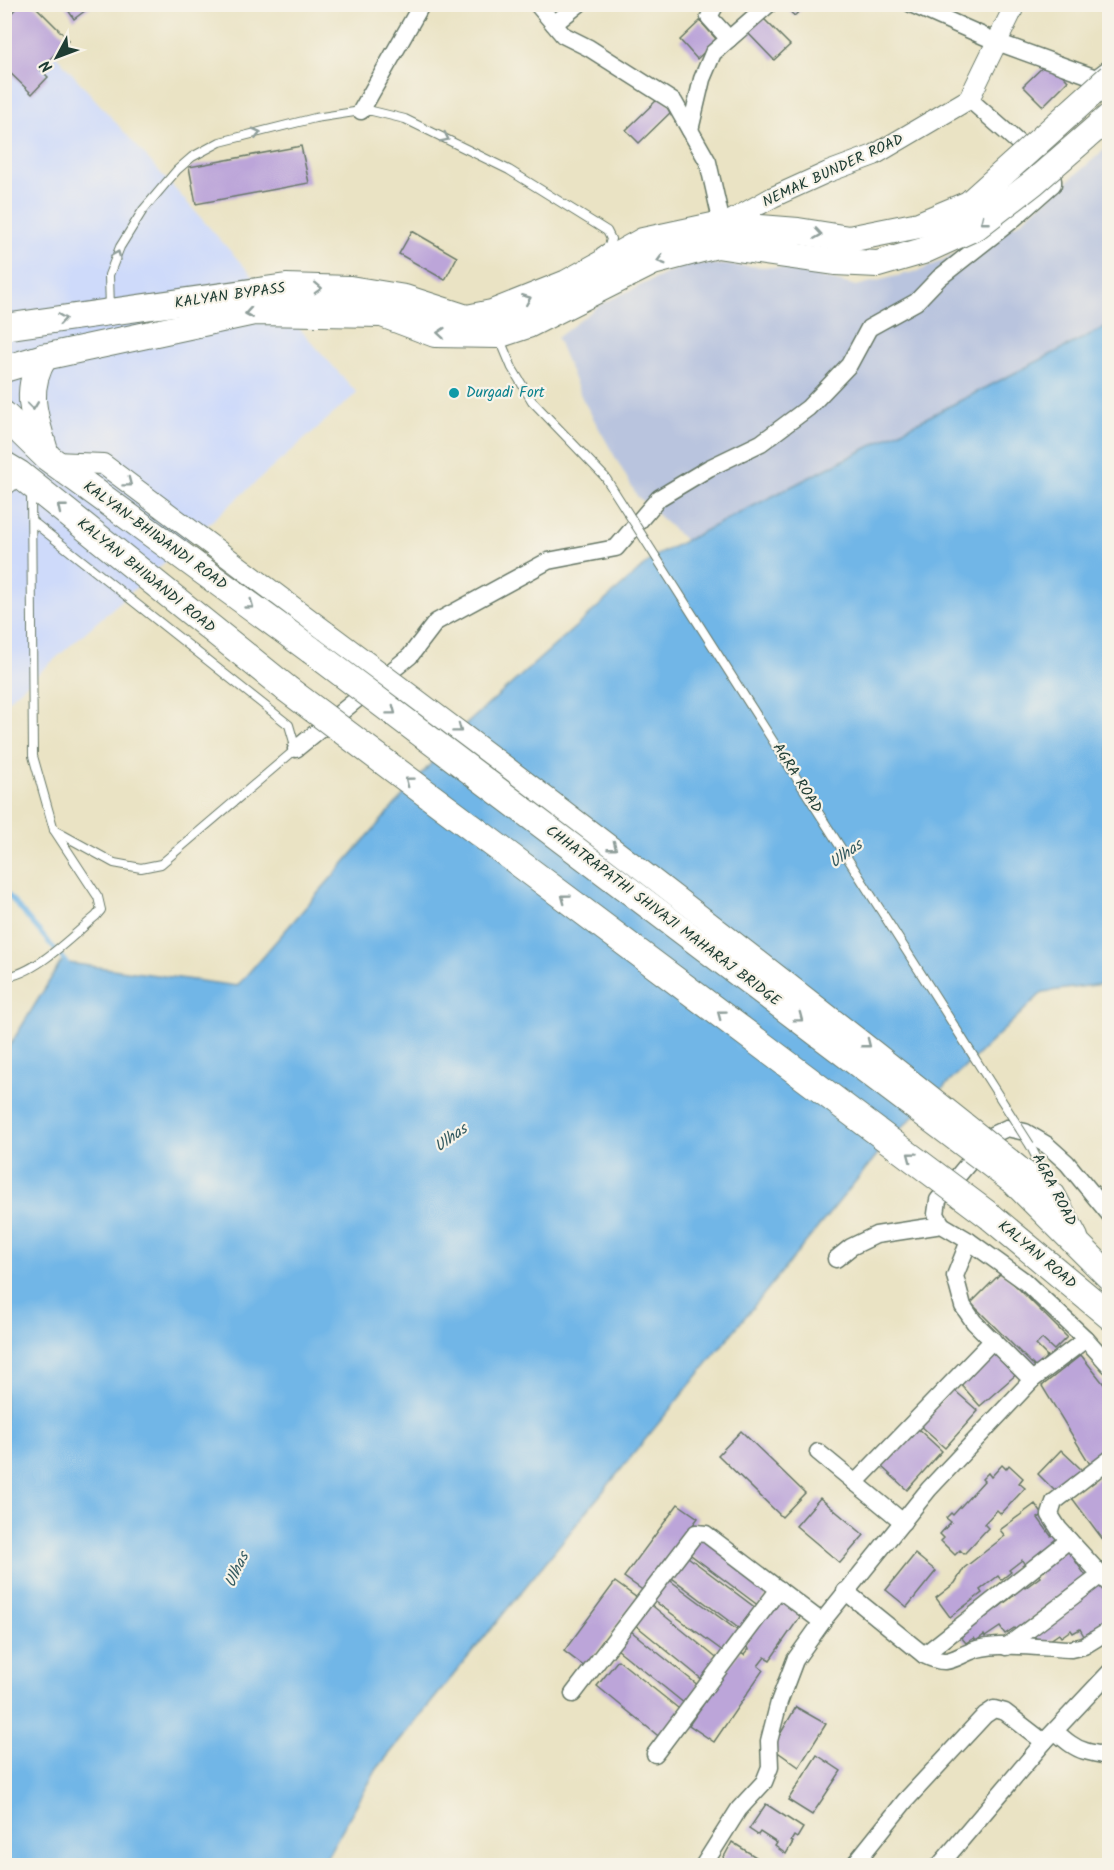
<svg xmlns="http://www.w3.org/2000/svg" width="1114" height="1870" font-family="Kalam,sans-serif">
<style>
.built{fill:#cedafa}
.industrial{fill:#b9c4de}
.water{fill:#71b6e7;stroke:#487a8e;stroke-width:1.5}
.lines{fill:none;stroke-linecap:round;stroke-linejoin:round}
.stream{stroke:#71b6e7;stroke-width:4.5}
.building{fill:#bca5d9}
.service-casing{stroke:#676;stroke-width:10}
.minor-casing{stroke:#676;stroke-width:19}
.tertiary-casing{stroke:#676;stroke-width:22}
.primary-casing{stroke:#676;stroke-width:28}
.trunk-casing{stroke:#676;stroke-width:29}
.service{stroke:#fff;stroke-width:8}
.minor{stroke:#fff;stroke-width:16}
.tertiary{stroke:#fff;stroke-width:20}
.primary{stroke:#fff;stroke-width:26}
.trunk{stroke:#fff;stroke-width:27}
.service-bridge-casing{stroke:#676;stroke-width:10;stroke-linecap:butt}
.tertiary-bridge-casing{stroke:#676;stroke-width:22;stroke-linecap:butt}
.primary-bridge-casing{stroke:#676;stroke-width:28;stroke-linecap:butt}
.trunk-bridge-casing{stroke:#676;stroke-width:29;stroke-linecap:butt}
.service-bridge{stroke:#fff;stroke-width:8}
.tertiary-bridge{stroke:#fff;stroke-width:20}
.primary-bridge{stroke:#fff;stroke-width:26}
.trunk-bridge{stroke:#fff;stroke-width:27}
.oneway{stroke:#8f9e9a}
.culture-dot{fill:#0f9aa8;stroke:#f7f3e8;stroke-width:2}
.labels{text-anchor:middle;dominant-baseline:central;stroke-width:4.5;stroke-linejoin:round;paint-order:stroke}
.street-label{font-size:15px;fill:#1f3d34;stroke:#f7f3e8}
.culture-label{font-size:15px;fill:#0d838f;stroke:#f7f3e8;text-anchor:start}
.water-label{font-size:16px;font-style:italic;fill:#345b61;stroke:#f7f3e8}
</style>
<rect width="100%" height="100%" fill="#f7f3e8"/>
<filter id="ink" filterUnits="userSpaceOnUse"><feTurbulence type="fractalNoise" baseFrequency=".0167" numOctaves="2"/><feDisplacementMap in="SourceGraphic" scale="12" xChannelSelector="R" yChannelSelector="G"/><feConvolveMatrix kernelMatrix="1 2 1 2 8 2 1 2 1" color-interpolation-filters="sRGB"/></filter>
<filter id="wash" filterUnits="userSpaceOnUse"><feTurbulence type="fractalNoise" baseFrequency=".008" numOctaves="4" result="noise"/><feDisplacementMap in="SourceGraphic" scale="24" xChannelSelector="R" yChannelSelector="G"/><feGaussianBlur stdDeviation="1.35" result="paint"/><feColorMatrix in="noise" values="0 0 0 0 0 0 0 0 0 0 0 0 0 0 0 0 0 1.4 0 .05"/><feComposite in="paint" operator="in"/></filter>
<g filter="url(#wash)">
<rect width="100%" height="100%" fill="#eae3c4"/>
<!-- built -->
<polygon class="built" points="10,4 357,393 5,703 4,5"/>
<!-- industrial -->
<polygon class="industrial" points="1109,146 1109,343 696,550 637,496 582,398 557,338 601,304 689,263 787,268 856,286 922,270 1019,223"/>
<!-- water -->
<polygon class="water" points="1109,325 1109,983 1043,992 890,1139 377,1769 322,1865 5,1865 4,1055 61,962 237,986 462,728 655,556"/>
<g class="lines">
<!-- stream -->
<polyline class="stream" points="4,890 69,966"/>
</g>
<g id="blocks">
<!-- building -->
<g class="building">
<polygon points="20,4 33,4 69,40 40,69 48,77 32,94 4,67 4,21"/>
<polygon points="64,4 94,4 74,19"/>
<polygon points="784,4 808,4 794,16"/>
<polygon points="762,17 790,45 774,60 747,32"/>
<polygon points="700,21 717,40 697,59 680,40"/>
<polygon points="1049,61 1068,81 1043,106 1023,86"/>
<polygon points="661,96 674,109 639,143 626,130"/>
<polygon points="301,146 309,183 196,204 189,167"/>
<polygon points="412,231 457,257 445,280 399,254"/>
<polygon points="1002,1272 1067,1337 1054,1350 1042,1339 1036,1345 1047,1356 1036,1368 971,1303"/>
<polygon points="997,1347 1019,1372 980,1406 958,1381"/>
<polygon points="1081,1355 1110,1392 1110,1451 1091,1466 1042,1386"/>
<polygon points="952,1388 978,1411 945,1448 920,1426"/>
<polygon points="917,1428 942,1451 907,1490 882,1467"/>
<polygon points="741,1431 805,1493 782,1517 718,1455"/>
<polygon points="1061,1450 1082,1470 1058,1494 1038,1474"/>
<polygon points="1002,1465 1006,1469 1009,1465 1023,1478 1019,1483 1025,1488 1001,1514 997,1510 984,1524 988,1528 964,1554 960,1550 955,1555 941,1541 944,1538 940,1534 951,1522 946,1518 951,1513 953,1515 984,1481 982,1479 988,1473 991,1477"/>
<polygon points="1110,1469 1110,1502 1107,1504 1110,1507 1110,1549 1072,1498"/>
<polygon points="820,1498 864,1535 840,1563 796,1526"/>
<polygon points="678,1504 698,1518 644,1591 624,1577"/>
<polygon points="1035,1504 1043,1515 1038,1518 1051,1536 1056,1532 1061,1538 1025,1565 1022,1560 1009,1570 1011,1572 1001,1580 998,1576 980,1590 982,1593 950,1617 936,1598 955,1583 964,1568 1005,1536 1000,1530"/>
<polygon points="701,1534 773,1587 759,1606 687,1552"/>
<polygon points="1071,1545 1079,1555 1074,1559 1086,1576 1016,1631 1014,1628 1005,1634 1000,1627 985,1637 984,1635 976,1641 974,1638 966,1643 961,1637 963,1635 958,1629 995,1601 999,1607 1012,1597 1007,1592 1020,1582 1025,1588 1040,1577 1036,1570"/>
<polygon points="684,1554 757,1609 741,1630 668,1575"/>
<polygon points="915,1554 936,1571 907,1607 886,1590"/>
<polygon points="664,1576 742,1634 727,1654 649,1597"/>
<polygon points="1102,1580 1110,1589 1110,1625 1094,1637 1090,1632 1084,1636 1080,1629 1073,1633 1071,1630 1061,1637 1059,1634 1047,1642 1039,1643 1030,1630"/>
<polygon points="615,1582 637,1598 585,1667 564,1651"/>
<polygon points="777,1597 802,1614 770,1660 765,1657 758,1666 763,1670 714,1742 689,1725 739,1652 744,1655 749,1649 744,1645"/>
<polygon points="649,1603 720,1661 704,1681 633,1623"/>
<polygon points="626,1627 699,1686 685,1704 612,1645"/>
<polygon points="618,1660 683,1712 662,1739 597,1686"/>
<polygon points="796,1707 826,1724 799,1767 772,1748"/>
<polygon points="817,1755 841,1771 812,1815 788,1800"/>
<polygon points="766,1804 803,1828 797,1838 794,1836 791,1841 793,1842 786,1854 775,1846 777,1843 760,1832 758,1835 749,1829"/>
<polygon points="732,1842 756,1857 750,1866 719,1866"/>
</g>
</g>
</g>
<g filter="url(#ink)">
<use href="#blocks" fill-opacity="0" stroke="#676" stroke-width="1.5"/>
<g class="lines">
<defs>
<g id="service">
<polyline points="110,309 109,275 120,247 143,210 177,170 192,157 220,142 315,118 361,111 372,111 405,119 509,170 607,231 611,239 609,246 600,252"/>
<polyline points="499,337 512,368 532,401 605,477"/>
<polyline points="32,521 289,725 296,749 161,864 141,868 114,863 54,830"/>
<path d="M4,977C35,975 73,935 96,916L101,910L98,897L54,830L33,756L31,492"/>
<polyline points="1030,1145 1049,1182"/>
</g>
<g id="minor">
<polyline points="537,4 563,35 589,48 674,102 708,162 722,224"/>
<polyline points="716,4 709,17 729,39"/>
<polyline points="911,4 997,42 1096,78 1108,69"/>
<polyline points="554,24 579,4"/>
<polyline points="361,111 419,9 420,4"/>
<polyline points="690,130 702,79 713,53 769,4"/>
<polyline points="296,749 410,656 436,622 548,561 616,548 659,498 709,468 761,443 808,408 849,365 869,328 916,302 939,278 1010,222 1053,184 1053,180 1021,145 969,99"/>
<polyline points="942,1225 936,1214 938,1200 992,1135 1007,1128 1025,1132 1047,1145 1067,1163 1110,1215"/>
<polyline points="969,1241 955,1276 963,1306 974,1322 1032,1380"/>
<polyline points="836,1259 851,1247 876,1235 942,1225 969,1241 1023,1280 1086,1339 1110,1366"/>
<polyline points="818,1452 903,1522"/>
<polyline points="1110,1459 1054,1502 1050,1515 1059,1529 1110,1585"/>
<polyline points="855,1483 993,1340"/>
<path d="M845,1591L924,1655C950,1668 953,1657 977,1649C1001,1642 1045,1648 1071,1649L1084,1646L1110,1630"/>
<polyline points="1006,1647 1101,1575"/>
<polyline points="924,1655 1069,1540"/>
<polyline points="573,1694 696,1533 706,1534 822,1622"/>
<path d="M1056,1732C1065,1740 1074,1748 1085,1751C1094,1754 1101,1753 1110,1758"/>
<polyline points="655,1754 779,1589"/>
<polyline points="703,1866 739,1809 764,1782 770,1767 769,1741 779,1702 795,1660 825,1618 929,1489 1032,1380 1086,1339"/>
<polyline points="853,1866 905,1801 985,1715 994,1709 1005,1712 1044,1742"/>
<polyline points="939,1866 1044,1742 1110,1672"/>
</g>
<g id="tertiary">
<polyline points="721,226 773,197 828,172 874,155 969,99 1012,11 1013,4"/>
<polyline points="54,462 103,464 327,632"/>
<polyline points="4,486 19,474"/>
<polyline points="1024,1170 1055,1194 1078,1237"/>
</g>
<g id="primary">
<polyline points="4,327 286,287 350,289 405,298 467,318 492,313 567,283 643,241 722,224 760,228"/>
<polyline points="4,369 44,357 254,312 382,314 435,334 498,335 528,325 653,262 717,245 757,251"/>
</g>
<g id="trunk">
<path d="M44,357C23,391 35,418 45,453"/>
<polyline points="4,415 47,457 311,650"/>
<polyline points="4,465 19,474 287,689"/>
<polyline points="1015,1182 1110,1277"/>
<polyline points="991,1217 1110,1316"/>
</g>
</defs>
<!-- service casing -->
<use href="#service" class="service-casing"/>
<!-- minor casing -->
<use href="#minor" class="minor-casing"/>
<!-- tertiary casing -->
<use href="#tertiary" class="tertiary-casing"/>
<!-- primary casing -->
<use href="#primary" class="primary-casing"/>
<!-- trunk casing -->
<use href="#trunk" class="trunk-casing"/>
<!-- service -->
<use href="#service" class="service"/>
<!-- minor -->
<use href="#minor" class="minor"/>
<!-- tertiary -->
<use href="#tertiary" class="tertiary"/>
<!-- primary -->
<use href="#primary" class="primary"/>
<!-- trunk -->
<use href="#trunk" class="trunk"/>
<defs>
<polyline id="service-bridge" points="605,477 1030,1145"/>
<path id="tertiary-bridge" d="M327,632C562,807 795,986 1024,1170"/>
<g id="primary-bridge">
<polyline points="760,228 798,231 849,239 919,225 969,204 1110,77"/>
<polyline points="757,251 835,262 878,264 923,251 976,227 1033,183 1110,116"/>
</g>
<g id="trunk-bridge">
<polyline points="311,650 1015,1182"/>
<polyline points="287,689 991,1217"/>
</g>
</defs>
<!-- service-bridge casing -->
<use href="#service-bridge" class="service-bridge-casing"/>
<!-- tertiary-bridge casing -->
<use href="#tertiary-bridge" class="tertiary-bridge-casing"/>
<!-- primary-bridge casing -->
<use href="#primary-bridge" class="primary-bridge-casing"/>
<!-- trunk-bridge casing -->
<use href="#trunk-bridge" class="trunk-bridge-casing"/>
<!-- service-bridge -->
<use href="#service-bridge" class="service-bridge"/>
<!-- tertiary-bridge -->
<use href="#tertiary-bridge" class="tertiary-bridge"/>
<!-- primary-bridge -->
<use href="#primary-bridge" class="primary-bridge"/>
<!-- trunk-bridge -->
<use href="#trunk-bridge" class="trunk-bridge"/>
</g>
<!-- one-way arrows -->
<defs><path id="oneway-chevron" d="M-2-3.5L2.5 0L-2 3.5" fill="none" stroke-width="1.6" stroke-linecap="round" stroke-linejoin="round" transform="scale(1.5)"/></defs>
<g class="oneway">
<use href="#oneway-chevron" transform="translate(257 133) rotate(-14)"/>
<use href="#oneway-chevron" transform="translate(445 138) rotate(26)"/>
<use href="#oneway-chevron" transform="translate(984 221) rotate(142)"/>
<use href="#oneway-chevron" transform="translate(818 234) rotate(9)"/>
<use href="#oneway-chevron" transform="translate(117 255) rotate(-68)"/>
<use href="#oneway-chevron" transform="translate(661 260) rotate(164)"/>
<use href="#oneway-chevron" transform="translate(318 288) rotate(2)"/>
<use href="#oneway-chevron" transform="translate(527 299) rotate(-22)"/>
<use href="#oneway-chevron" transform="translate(249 313) rotate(171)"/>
<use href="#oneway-chevron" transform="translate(62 319) rotate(-8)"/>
<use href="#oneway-chevron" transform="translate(441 333) rotate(-175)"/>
<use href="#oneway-chevron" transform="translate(33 406) rotate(83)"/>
<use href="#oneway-chevron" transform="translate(128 483) rotate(37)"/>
<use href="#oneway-chevron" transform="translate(61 508) rotate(-141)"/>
<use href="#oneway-chevron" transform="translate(250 605) rotate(36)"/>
<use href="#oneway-chevron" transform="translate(392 711) rotate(37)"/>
<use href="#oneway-chevron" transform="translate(458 729) rotate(37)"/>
<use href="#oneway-chevron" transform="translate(409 781) rotate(-143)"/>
<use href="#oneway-chevron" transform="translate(613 847) rotate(38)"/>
<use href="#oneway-chevron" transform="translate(565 898) rotate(-143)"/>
<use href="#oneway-chevron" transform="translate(721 1014) rotate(-143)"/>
<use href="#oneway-chevron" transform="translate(799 1018) rotate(37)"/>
<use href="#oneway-chevron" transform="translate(867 1044) rotate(38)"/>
<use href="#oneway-chevron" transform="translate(911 1156) rotate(-143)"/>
</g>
</g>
<!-- markers -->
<circle class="culture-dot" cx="454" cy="393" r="6"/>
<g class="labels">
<!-- street labels -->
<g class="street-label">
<text transform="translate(833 171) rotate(-25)">NEMAK BUNDER ROAD</text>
<text transform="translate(230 296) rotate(-8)">KALYAN BYPASS</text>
<text transform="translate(155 536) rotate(36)">KALYAN-BHIWANDI ROAD</text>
<text transform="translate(146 576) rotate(39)">KALYAN BHIWANDI ROAD</text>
<text transform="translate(797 778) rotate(58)">AGRA ROAD</text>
<text transform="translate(663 916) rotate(37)">CHHATRAPATHI SHIVAJI MAHARAJ BRIDGE</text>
<text transform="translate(1054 1190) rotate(63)">AGRA ROAD</text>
<text transform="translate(1037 1255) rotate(40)">KALYAN ROAD</text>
</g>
<!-- culture labels -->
<g class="culture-label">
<text x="466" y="393">Durgadi Fort</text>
</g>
<!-- water labels -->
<g class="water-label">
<text transform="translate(846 854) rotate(-36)">Ulhas</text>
<text transform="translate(451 1138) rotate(-36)">Ulhas</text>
<text transform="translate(237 1570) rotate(-65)">Ulhas</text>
</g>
</g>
<!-- margin -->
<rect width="1114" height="1870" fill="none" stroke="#f7f3e8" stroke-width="24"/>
<!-- north arrow -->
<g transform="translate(57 57) rotate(229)" stroke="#f7f3e8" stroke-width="4.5" paint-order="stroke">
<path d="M0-4.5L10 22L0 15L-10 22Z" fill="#1f3d34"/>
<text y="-9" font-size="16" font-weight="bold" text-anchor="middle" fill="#1f3d34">N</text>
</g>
</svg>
